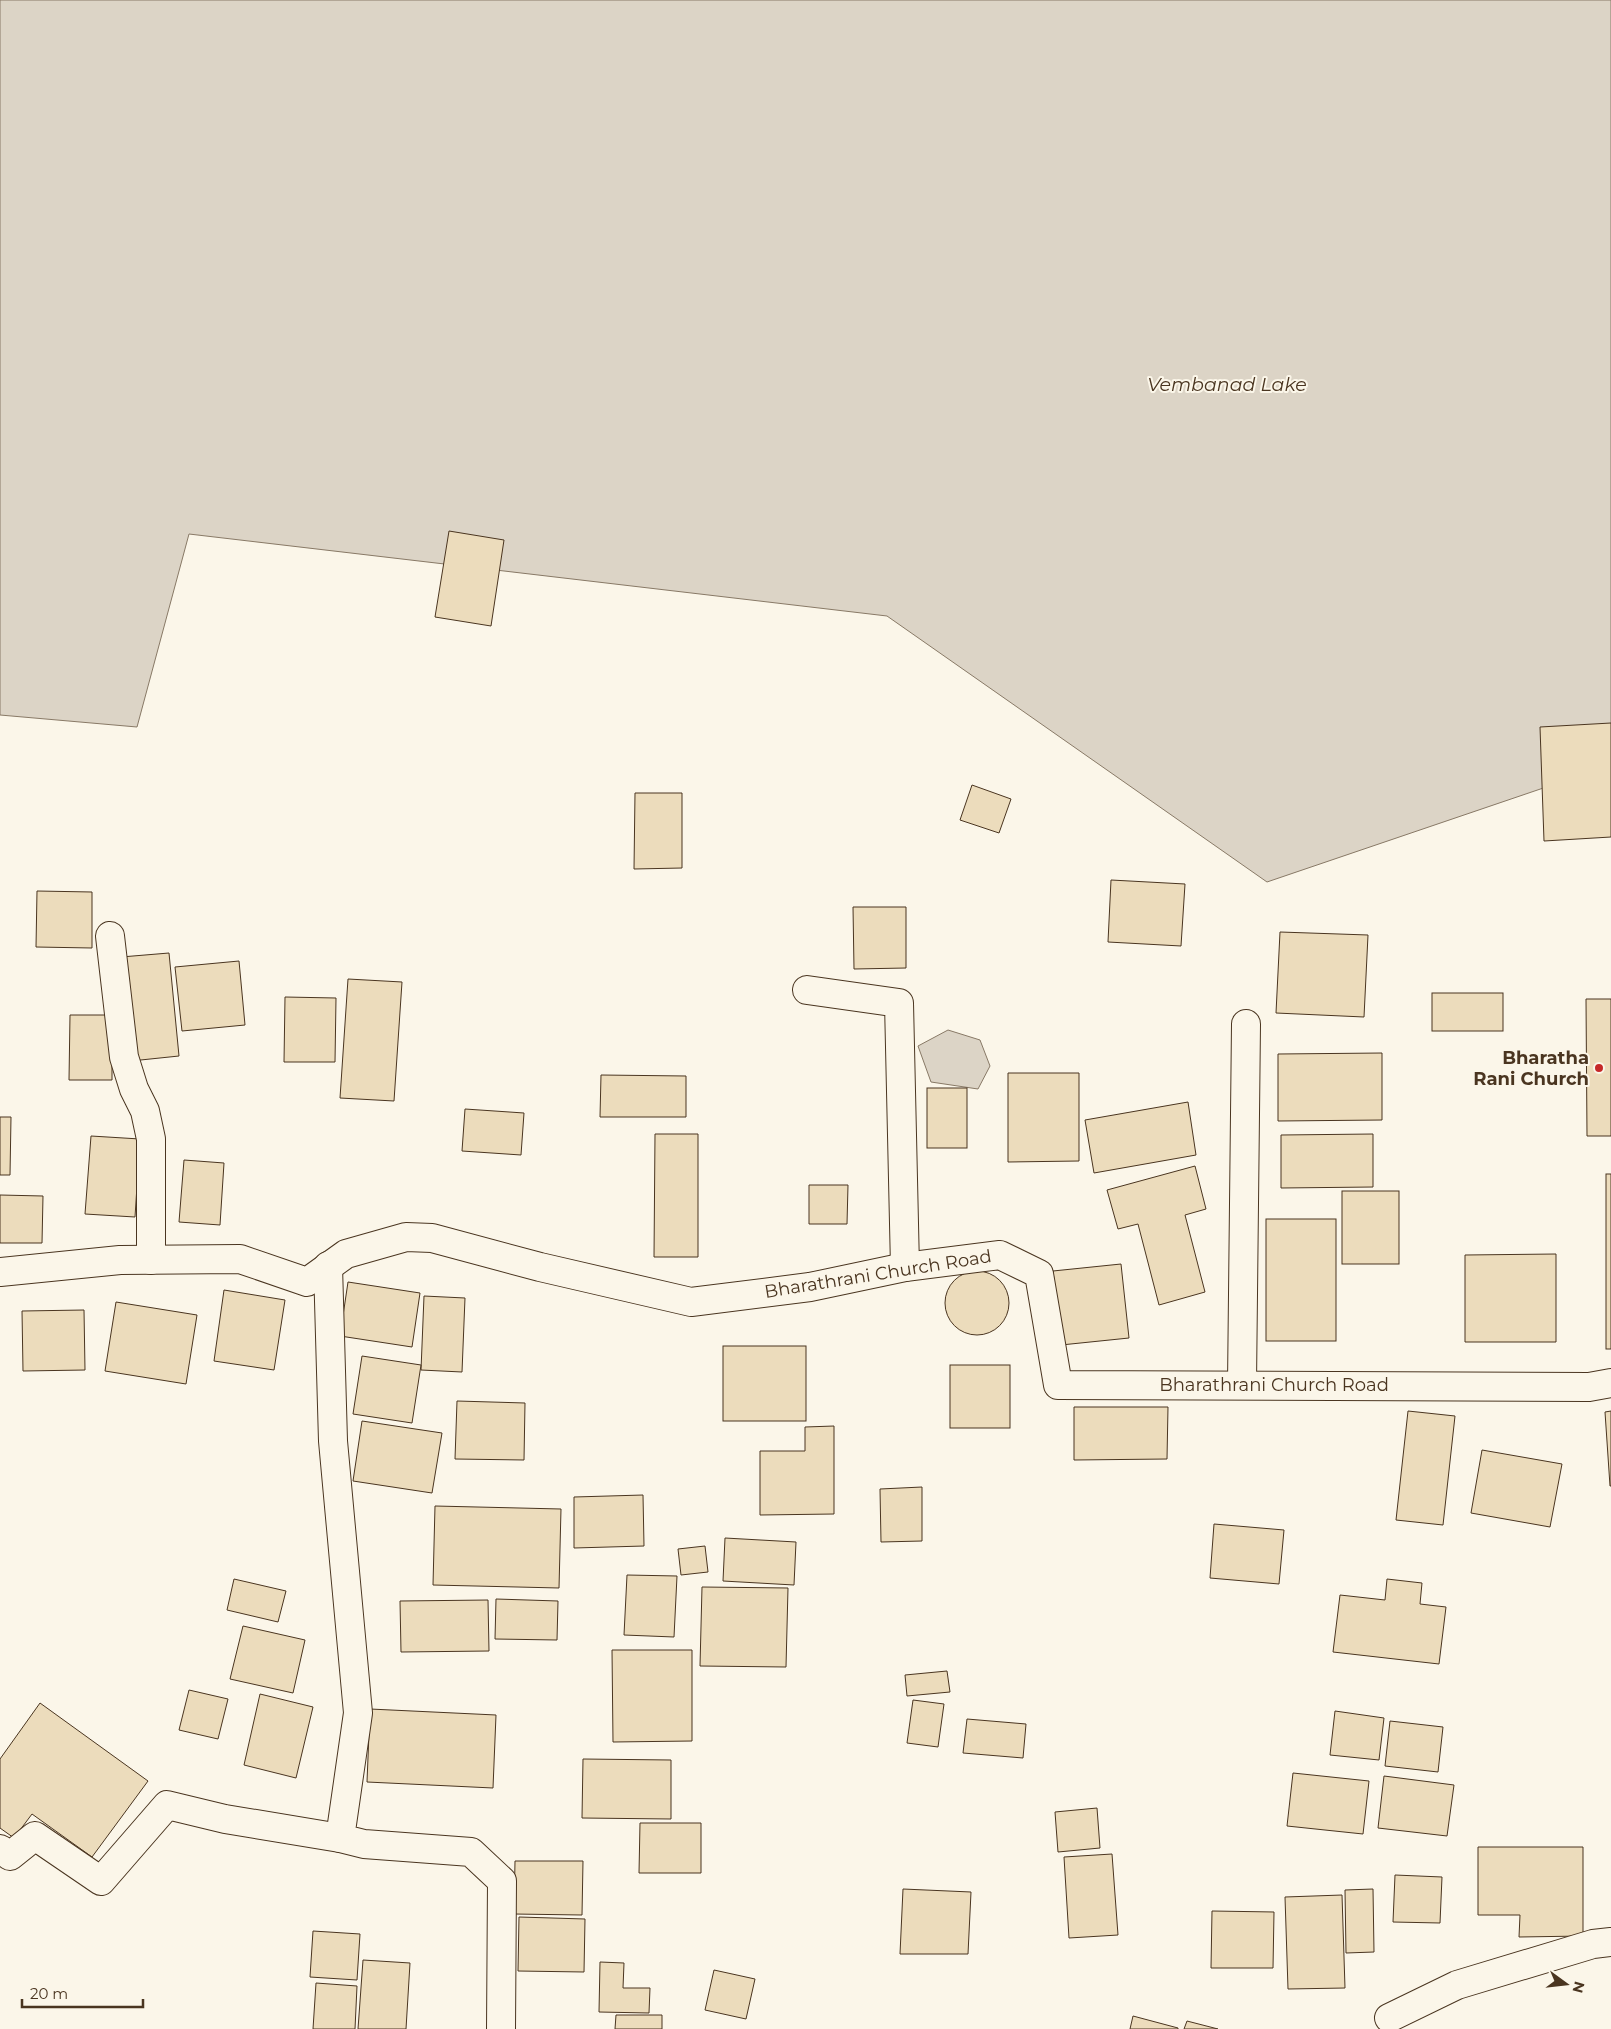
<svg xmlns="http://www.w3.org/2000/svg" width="1611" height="2029" font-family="Montserrat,sans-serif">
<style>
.water{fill:#dcd4c6;stroke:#887966}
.building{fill:#ecdcbc;stroke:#4a3520}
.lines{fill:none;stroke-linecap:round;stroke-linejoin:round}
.minor-casing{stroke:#4a3520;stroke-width:30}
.minor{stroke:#fbf6e9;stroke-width:28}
.poi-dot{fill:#c62828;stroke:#fbf6e9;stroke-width:2}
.labels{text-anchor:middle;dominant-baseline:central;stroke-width:4;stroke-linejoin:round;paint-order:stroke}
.poi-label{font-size:18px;font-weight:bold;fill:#4a3520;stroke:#fbf6e9;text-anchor:end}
.street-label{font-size:18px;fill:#4a3520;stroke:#fbf6e9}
.water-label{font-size:19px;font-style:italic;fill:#4a3520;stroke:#fbf6e9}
</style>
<rect width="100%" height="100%" fill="#fbf6e9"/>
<!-- water -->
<g class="water">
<polygon points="0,0 1611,0 1611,765 1267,882 887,616 189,534 137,727 0,715"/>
<polygon points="948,1030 980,1040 990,1066 978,1089 931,1082 918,1046"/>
</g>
<!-- building -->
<g class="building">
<polygon points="449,531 504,540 491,626 435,617"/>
<polygon points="1611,723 1611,837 1544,841 1540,727"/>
<polygon points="972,785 1011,799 999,833 960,820"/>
<polygon points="635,793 682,793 682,868 634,869"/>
<polygon points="1111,880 1185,884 1181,946 1108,942"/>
<polygon points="37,891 92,892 92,948 36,947"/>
<polygon points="853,907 906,907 906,968 854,969"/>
<polygon points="1280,932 1368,935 1364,1017 1276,1013"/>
<polygon points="169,953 179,1056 131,1061 121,957"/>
<polygon points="239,961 245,1025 182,1031 175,967"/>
<polygon points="348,979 402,982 394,1101 340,1098"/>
<rect x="1432" y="993" width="71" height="38"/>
<polygon points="285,997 336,998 335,1062 284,1062"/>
<polygon points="1586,999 1611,999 1611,1136 1587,1136"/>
<polygon points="70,1015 112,1015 112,1080 69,1080"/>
<polygon points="1382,1053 1382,1120 1278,1121 1278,1054"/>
<polygon points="1008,1073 1079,1073 1079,1161 1008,1162"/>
<polygon points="601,1075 686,1076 686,1117 600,1117"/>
<rect x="927" y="1088" width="40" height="60"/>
<polygon points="1188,1102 1196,1155 1094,1173 1085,1120"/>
<polygon points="465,1109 524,1113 521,1155 462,1151"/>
<polygon points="0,1117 11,1117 10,1175 0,1175"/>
<polygon points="655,1134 698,1134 698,1257 654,1257"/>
<polygon points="1373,1134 1373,1187 1281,1188 1281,1135"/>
<polygon points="91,1136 140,1139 135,1217 85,1214"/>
<polygon points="184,1160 224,1163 220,1225 179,1222"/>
<polygon points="1195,1166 1206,1209 1185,1215 1205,1292 1159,1305 1138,1224 1118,1229 1107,1190"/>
<rect x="1606" y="1174" width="5" height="175"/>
<polygon points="809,1185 848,1185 847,1224 809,1224"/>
<rect x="1342" y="1191" width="57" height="73"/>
<polygon points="0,1195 43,1196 42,1243 0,1243"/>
<rect x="1266" y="1219" width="70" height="122"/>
<polygon points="1556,1254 1556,1342 1465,1342 1465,1255"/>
<polygon points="1121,1264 1129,1338 1061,1345 1053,1271"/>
<circle cx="977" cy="1303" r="32"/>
<polygon points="348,1282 420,1293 412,1347 340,1336"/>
<polygon points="224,1290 285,1300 274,1370 214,1361"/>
<polygon points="424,1296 465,1298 462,1372 421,1370"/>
<polygon points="116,1302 197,1315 186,1384 105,1371"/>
<polygon points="84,1310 85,1370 23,1371 22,1311"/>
<rect x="723" y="1346" width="83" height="75"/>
<polygon points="362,1356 421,1365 412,1423 353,1414"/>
<rect x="950" y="1365" width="60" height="63"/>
<polygon points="457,1401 525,1403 524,1460 455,1459"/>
<polygon points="1074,1407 1168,1407 1167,1459 1074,1460"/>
<polygon points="1408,1411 1455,1416 1443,1525 1396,1520"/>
<polygon points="1611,1411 1611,1486 1610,1486 1605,1412"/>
<polygon points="362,1421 442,1433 432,1493 353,1481"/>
<polygon points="834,1426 834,1514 760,1515 760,1451 805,1451 805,1427"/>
<polygon points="1482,1450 1562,1464 1550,1527 1471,1513"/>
<polygon points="922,1487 922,1541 881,1542 880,1489"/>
<polygon points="643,1495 644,1546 574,1548 574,1497"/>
<polygon points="435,1506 561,1509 559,1588 433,1585"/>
<polygon points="1214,1524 1284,1530 1279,1584 1210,1578"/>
<polygon points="725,1538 796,1542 794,1585 723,1581"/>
<polygon points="705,1546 708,1572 681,1575 678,1549"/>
<polygon points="627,1575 677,1576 674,1637 624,1635"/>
<polygon points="234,1579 286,1591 278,1622 227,1610"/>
<polygon points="1387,1579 1422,1583 1420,1604 1446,1607 1439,1664 1333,1652 1340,1595 1385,1600"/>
<polygon points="702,1587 788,1588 786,1667 700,1666"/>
<polygon points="496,1599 558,1601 557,1640 495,1639"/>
<polygon points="488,1600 489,1651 401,1652 400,1601"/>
<polygon points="243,1626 305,1640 293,1693 230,1679"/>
<polygon points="612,1650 692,1650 692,1741 613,1742"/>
<polygon points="947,1671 950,1692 907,1696 905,1675"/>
<polygon points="189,1690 228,1699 218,1739 179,1730"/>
<polygon points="260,1694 313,1707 296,1778 244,1765"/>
<polygon points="913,1700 944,1704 938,1747 907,1743"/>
<polygon points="40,1703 148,1781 92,1857 32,1814 14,1838 0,1828 0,1759"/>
<polygon points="370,1709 496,1715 493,1788 367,1782"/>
<polygon points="1335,1711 1384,1718 1379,1760 1330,1755"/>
<polygon points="967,1719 1026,1724 1023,1758 963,1753"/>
<polygon points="1390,1721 1443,1727 1438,1772 1385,1766"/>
<polygon points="583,1759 671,1760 671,1819 582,1818"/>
<polygon points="1293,1773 1369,1781 1363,1834 1287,1826"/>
<polygon points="1384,1776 1454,1785 1447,1836 1378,1828"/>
<polygon points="1097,1808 1100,1848 1058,1852 1055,1812"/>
<polygon points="640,1823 701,1823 701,1873 639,1873"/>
<polygon points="1478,1847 1583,1847 1583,1936 1519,1937 1520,1915 1478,1915"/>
<polygon points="1112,1854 1118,1935 1069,1938 1064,1857"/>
<polygon points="515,1861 583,1861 582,1915 514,1914"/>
<polygon points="1395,1875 1442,1877 1440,1923 1393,1922"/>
<polygon points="903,1889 971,1892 968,1954 900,1954"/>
<polygon points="1373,1889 1374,1952 1346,1953 1345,1890"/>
<polygon points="1342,1895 1345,1988 1288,1989 1285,1897"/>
<polygon points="1212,1911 1274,1912 1273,1968 1211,1968"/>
<polygon points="519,1917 585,1919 584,1972 518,1971"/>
<polygon points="313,1931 360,1934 357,1980 310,1977"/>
<polygon points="363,1960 410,1963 406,2029 358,2029"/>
<polygon points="600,1962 624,1963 623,1988 650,1988 649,2013 599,2012"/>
<polygon points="714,1970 755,1979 746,2019 705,2010"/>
<polygon points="316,1983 357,1986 355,2029 313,2029"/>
<polygon points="616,2015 662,2015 662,2029 615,2029"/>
<polygon points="1133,2016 1178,2028 1178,2029 1130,2029"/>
<polygon points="1187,2021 1218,2029 1184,2029"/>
</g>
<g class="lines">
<defs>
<g id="minor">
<polyline points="110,936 124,1057 134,1089 145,1111 151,1139 151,1260"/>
<polyline points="807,990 899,1003 905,1267"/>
<polyline points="328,1266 333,1441 358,1713 340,1838 364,1844 471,1852 502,1881 501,2029"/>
<polyline points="0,1272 120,1260 240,1259 307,1282 346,1254 406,1237 432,1238 540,1267 691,1302 810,1287 905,1267 1000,1255 1039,1274 1058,1385 1589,1387 1611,1383"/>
<polyline points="1242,1384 1246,1024"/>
<polyline points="0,1849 10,1856 35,1836 101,1881 167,1805 225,1819 340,1838"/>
<polyline points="1389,2018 1457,1985 1593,1944 1611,1942"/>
</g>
</defs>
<!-- minor casing -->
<use href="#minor" class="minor-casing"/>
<!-- minor -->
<use href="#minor" class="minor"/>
</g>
<!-- markers -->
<circle class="poi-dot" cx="1599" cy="1068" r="5"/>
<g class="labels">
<!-- poi labels -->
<g class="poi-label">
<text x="1589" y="1058">Bharatha<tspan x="1589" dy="21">Rani Church</tspan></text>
</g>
<!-- street labels -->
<g class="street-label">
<text transform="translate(878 1274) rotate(-9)">Bharathrani Church Road</text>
<text x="1274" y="1385">Bharathrani Church Road</text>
</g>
<!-- water labels -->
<g class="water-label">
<text x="1227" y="384">Vembanad Lake</text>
</g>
</g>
<!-- north arrow -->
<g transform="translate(1566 1984) rotate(105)" stroke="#fbf6e9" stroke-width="4" paint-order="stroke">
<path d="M0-4L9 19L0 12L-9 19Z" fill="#4a3520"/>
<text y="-8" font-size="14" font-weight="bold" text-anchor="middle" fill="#4a3520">N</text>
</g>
<!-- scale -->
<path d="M22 1999v8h121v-8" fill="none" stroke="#4a3520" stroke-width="2.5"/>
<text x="30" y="1999" font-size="15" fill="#4a3520" stroke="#fbf6e9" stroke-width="4" paint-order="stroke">20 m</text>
</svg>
